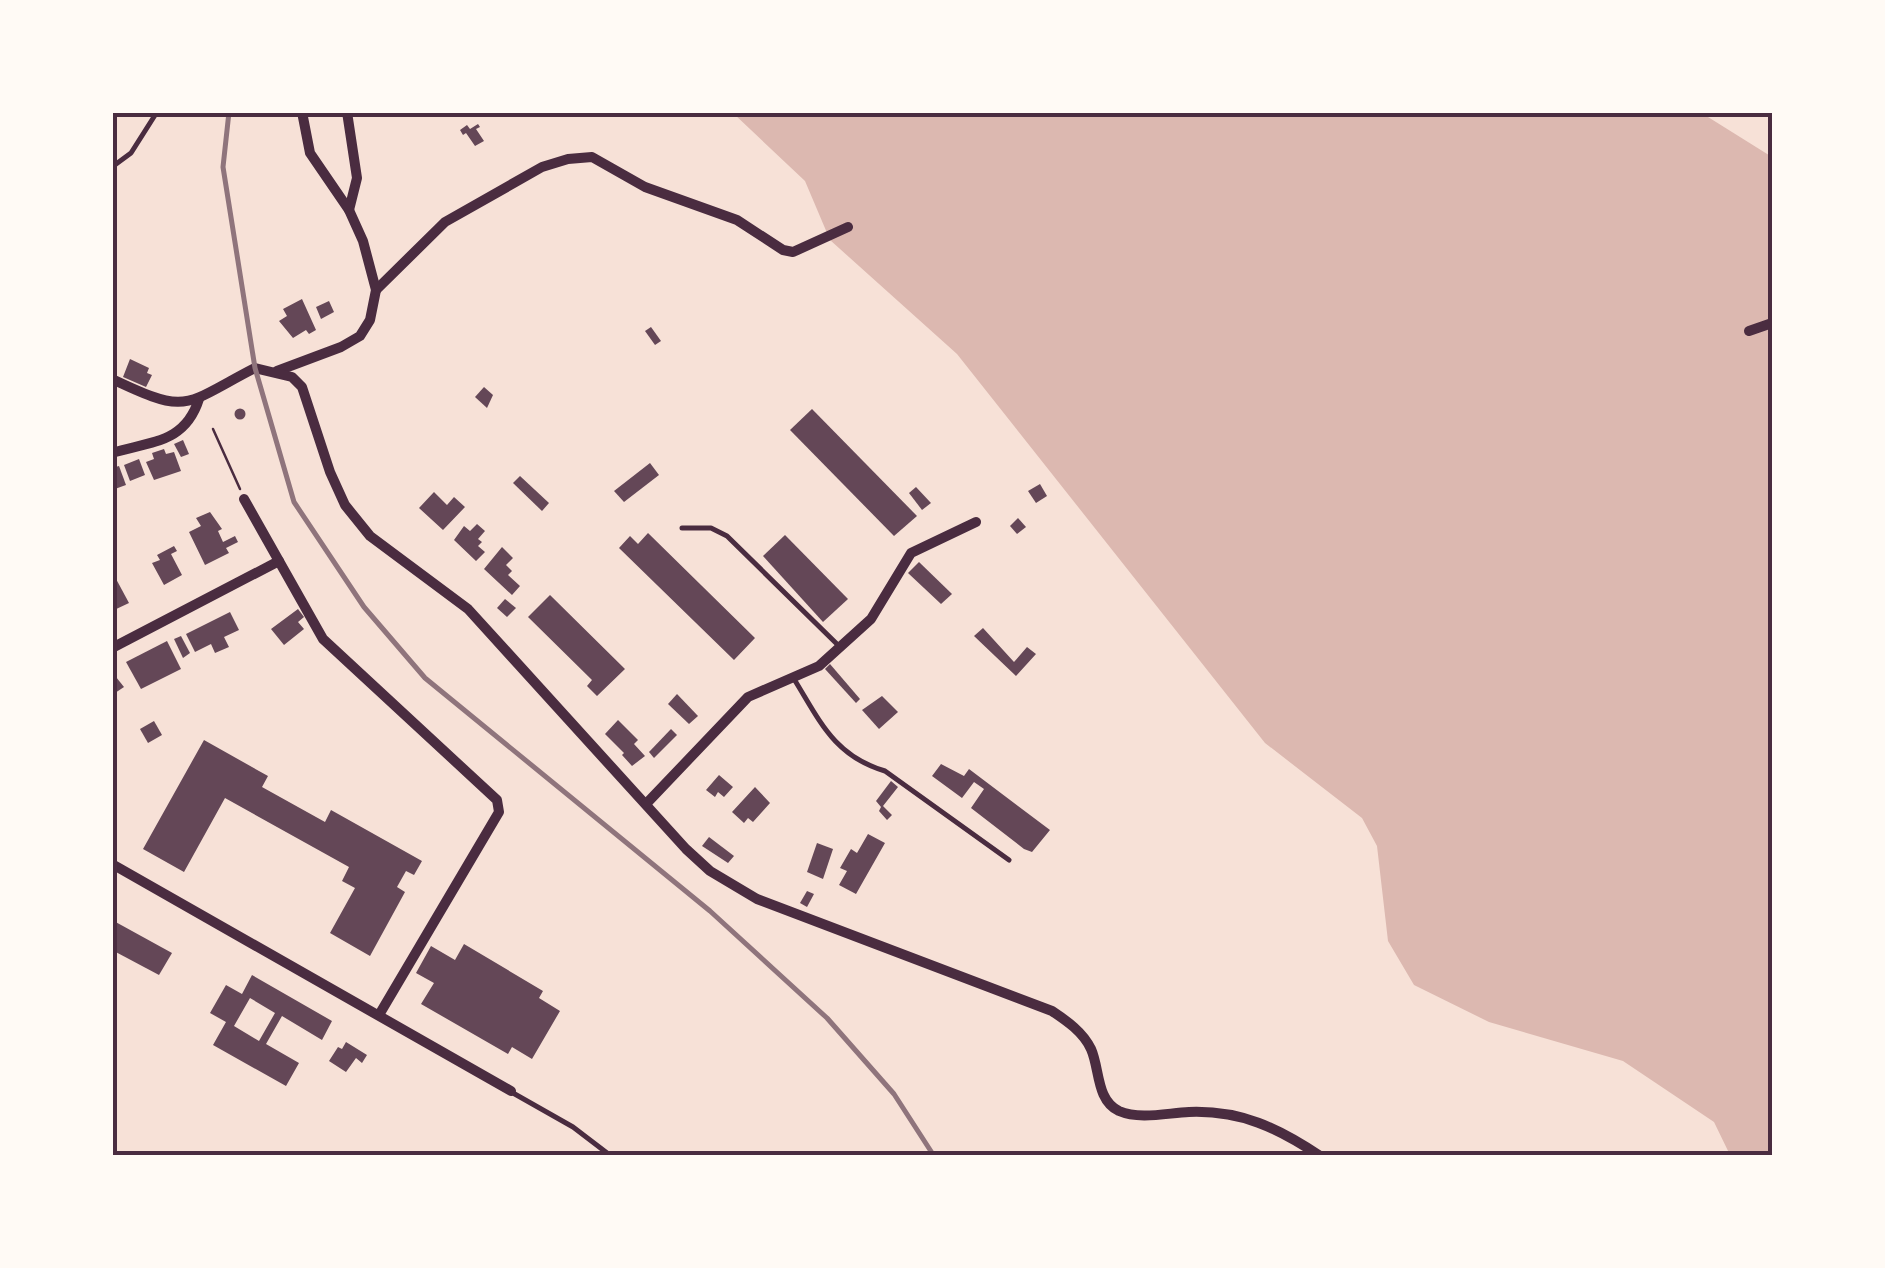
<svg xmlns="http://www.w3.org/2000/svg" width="1885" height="1268" font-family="'Work Sans',sans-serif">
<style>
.water{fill:#dcb8b0}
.building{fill:#644757;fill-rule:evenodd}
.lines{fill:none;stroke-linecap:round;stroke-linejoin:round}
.path{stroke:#4a2c40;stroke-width:2.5}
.service{stroke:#4a2c40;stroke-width:5}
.minor{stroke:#4a2c40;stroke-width:10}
.rail{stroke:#8f747c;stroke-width:5}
.neatline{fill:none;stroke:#4a2c40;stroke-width:4}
</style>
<rect width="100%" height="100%" fill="#f7e1d7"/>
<!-- water -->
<polygon class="water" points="1700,112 1772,157 1772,1155 1730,1155 1714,1122 1623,1061 1489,1022 1414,985 1388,941 1377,846 1362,818 1265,743 957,354 830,240 805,181 733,113"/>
<!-- building -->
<g class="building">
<polygon points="478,124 480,127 476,129 484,141 475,146 466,133 463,135 460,130 467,125 470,129"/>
<polygon points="302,299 316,330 309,334 306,330 293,338 279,321 287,316 283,309"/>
<polygon points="329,301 334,312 321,319 316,307"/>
<polygon points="651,327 661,341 655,345 645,331"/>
<polygon points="130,359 149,368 147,373 152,375 146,387 123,377"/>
<polygon points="484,387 493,395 487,408 475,397"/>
<circle cx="240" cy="414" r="5.5"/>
<polygon points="812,409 917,516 894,536 790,430"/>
<polygon points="183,440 189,454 181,457 174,444"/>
<polygon points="164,449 166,454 174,452 181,471 154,480 146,462 154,459 152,453"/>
<polygon points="139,459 145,475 130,481 124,465"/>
<polygon points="650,463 659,475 624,502 614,491"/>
<polygon points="119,466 126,485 112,490 112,468"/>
<polygon points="520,476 549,503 542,511 513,483"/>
<polygon points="1040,484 1047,496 1036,503 1028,491"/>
<polygon points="916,487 931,503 922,510 909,493"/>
<polygon points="434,492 447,505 454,497 465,507 443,530 419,508"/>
<polygon points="210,512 222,529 218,531 223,542 235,536 238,542 226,548 229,553 205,565 189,532 201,526 196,518"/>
<polygon points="1018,518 1026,527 1017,534 1010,526"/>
<polygon points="477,524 485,531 478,539 482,542 478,546 485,552 476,561 454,540 464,526 470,531"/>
<polygon points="648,533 755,638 734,660 619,548 630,536 638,544"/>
<polygon points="785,535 848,599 823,622 763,556"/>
<polygon points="174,546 177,551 171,554 182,575 164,585 152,563 160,560 157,555"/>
<polygon points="502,547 513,558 506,565 512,571 508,575 520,586 512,595 484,569"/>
<polygon points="919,562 952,594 941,604 908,573"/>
<polygon points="115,577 129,603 112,611 112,578"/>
<polygon points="550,595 625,669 597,696 587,686 592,680 528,617"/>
<polygon points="505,599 516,608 507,617 497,608"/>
<polygon points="298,609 304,617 298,622 304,629 284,645 271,629"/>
<polygon points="230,612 239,630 224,637 229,647 215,653 211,644 195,652 186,634"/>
<polygon points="983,628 1014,662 1027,647 1036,654 1016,676 974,636"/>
<polygon points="181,636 190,653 183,658 174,639"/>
<polygon points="167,641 181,669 141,689 126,662"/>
<polygon points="830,664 860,699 856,703 825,669"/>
<polygon points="112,672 124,687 112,695"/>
<polygon points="677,694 698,716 689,724 668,704"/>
<polygon points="882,696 898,712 879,729 862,710"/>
<polygon points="618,720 638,740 634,744 645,756 632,766 622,755 624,753 605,734"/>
<polygon points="154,721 162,735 148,743 140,729"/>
<polygon points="671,729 677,735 654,758 649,752"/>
<polygon points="204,740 268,776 262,787 325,822 331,810 422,861 414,875 406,871 397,887 405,892 370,956 330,933 355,888 342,881 349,867 225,798 184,872 143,849"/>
<polygon points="941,764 964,776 969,769 1050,830 1032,852 1024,849 971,808 984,789 974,782 962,798 932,776"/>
<polygon points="719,775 733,787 724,797 718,792 715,797 706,790"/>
<polygon points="891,781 898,787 883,806 892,815 887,820 879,811 881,807 876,801"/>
<polygon points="755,787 770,803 753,822 748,818 744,823 732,812"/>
<polygon points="868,834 885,843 856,894 839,885 847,871 840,868 851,849 857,853"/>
<polygon points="709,837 734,856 728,863 702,846"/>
<polygon points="817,843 833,849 823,879 807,872"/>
<polygon points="807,891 814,894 807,907 800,903"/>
<polygon points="112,920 172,953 159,975 112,950"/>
<polygon points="464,944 543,991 539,998 560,1011 532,1059 512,1047 508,1054 421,1004 434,983 416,973 431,946 455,960"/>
<path d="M252,975L332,1021L322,1040L282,1016L266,1044L299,1063L286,1086L213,1045L226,1022L210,1013L226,985L242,994ZM250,998L275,1013L259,1041L234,1026Z"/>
<polygon points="346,1042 367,1055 362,1063 356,1058 346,1072 329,1061 338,1047 342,1049"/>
</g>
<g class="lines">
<!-- path -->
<polyline class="path" points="213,429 240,489"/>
<!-- service -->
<g class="service">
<polyline points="112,167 131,153 157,112"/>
<polyline points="682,528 711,528 727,536 840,647"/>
<path d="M794,679C820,721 834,756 885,771L1009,860"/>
<polyline points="513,1093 573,1127 611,1156"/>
</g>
<!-- minor -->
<g class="minor">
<polyline points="347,112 357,178 349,210"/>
<polyline points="376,290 445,222 542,167 568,159 592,157 645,187 737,220 783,250 793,252 848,227"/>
<polyline points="1749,331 1772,323"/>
<polyline points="277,371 341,347 360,336 370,320 376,290 363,241 349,210 310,153 302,112"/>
<path d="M112,379C190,416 183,405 255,368L292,377L302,387L330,472L345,505L370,536L468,609L686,849L710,871L757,899L1052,1011C1067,1021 1083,1032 1091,1049C1100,1069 1096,1100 1119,1111C1140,1120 1167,1113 1189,1112C1241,1110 1278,1128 1320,1156"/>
<path d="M112,453C152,441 185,443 199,399"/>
<polyline points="244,499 323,639 497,800 499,812 379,1015"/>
<polyline points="112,648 279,561"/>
<polyline points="646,804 748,697 819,666 871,619 911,553 976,522"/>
<polyline points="112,864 511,1091"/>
</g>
<!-- rail -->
<polyline class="rail" points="229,112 223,167 255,368 294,502 364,607 425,678 710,911 827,1018 894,1094 934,1156"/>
</g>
<!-- border -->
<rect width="1885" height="1268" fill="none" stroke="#fffaf5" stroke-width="230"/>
<rect x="115" y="115" width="1655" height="1038" class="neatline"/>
</svg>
